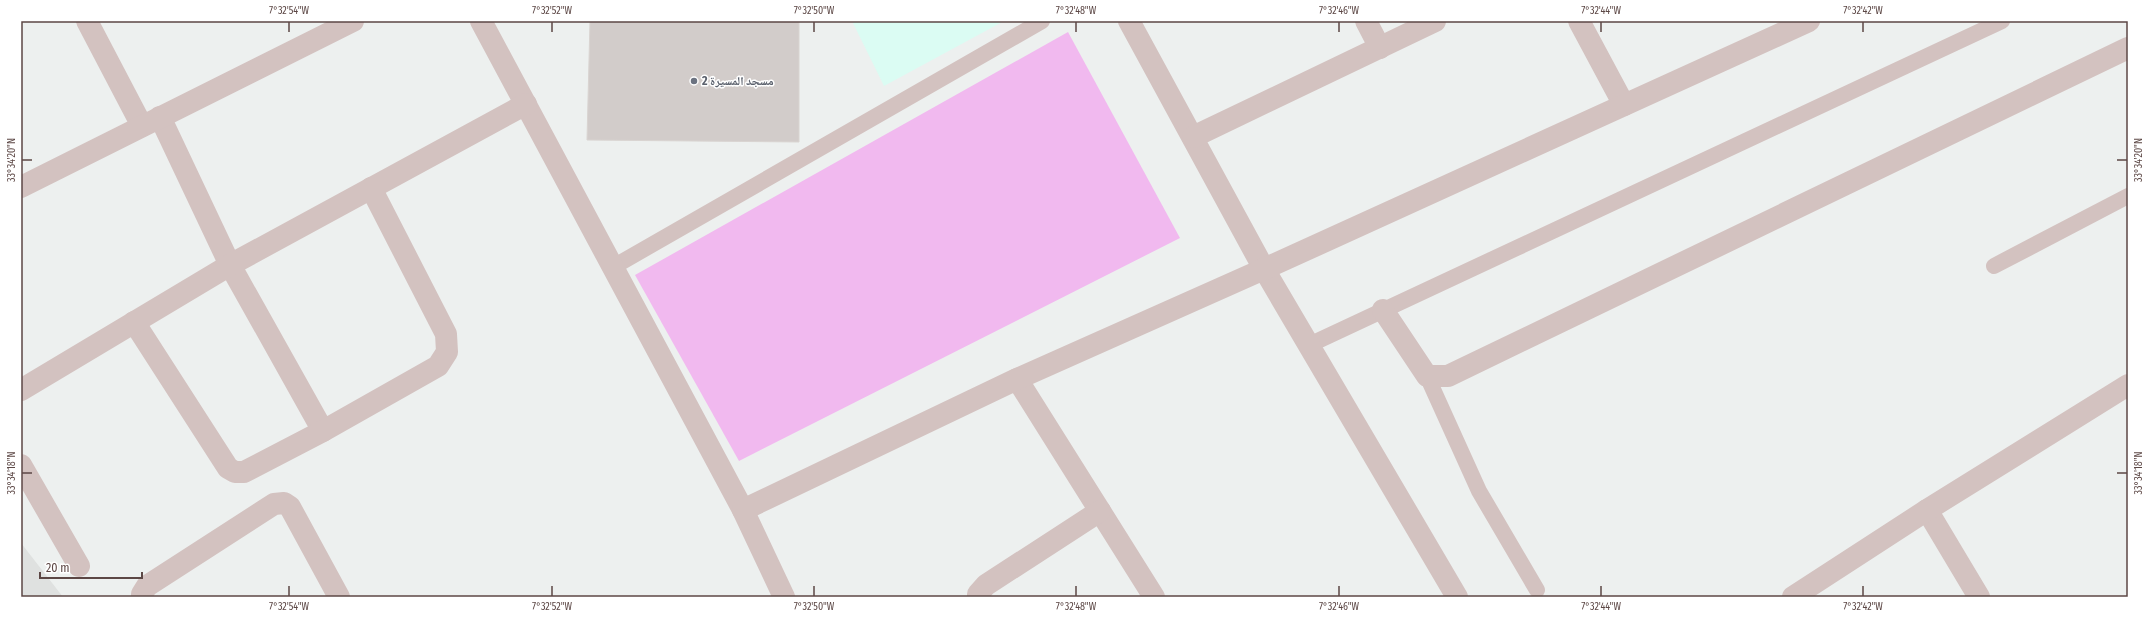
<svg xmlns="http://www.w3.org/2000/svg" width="2149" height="618" font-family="'Fira Sans Condensed','Noto Naskh Arabic',sans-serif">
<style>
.education{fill:#dfe1e0}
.medical{fill:#dbfcf3}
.green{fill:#f1b9ef}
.building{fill:#d2ccca;stroke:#d9d4d1}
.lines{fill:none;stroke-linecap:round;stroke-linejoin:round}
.service{stroke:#d3c2c0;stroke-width:16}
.minor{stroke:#d3c2c0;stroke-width:22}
.ticks{fill:none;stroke:#5c4745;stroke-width:1.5}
.worship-dot{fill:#6b7280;stroke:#fff;stroke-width:1.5}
.labels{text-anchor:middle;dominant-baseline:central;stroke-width:3;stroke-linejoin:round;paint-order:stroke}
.worship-label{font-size:12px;font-weight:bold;fill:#5b616d;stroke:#fff;text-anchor:start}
.neatline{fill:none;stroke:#5c4745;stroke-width:1.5}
.ticks-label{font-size:10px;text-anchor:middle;fill:#5c4745}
</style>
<rect width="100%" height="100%" fill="#edf0ef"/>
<!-- education -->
<polygon class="education" points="21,543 63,597 21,597"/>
<!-- medical -->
<polygon class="medical" points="852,21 1004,21 884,86"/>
<!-- green -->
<polygon class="green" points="1068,32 1180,238 739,461 635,275"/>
<!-- building -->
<polygon class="building" points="590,21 799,21 799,142 587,140"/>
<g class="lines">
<!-- service -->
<g class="service">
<polyline points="1994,266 2128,196"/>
<polyline points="613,267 1042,21"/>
<polyline points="1309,345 2002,21"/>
<polyline points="1427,376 1479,491 1537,590"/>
</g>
<!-- minor -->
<g class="minor">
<polyline points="87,21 142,126"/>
<polyline points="481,21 743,510 784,597"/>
<polyline points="1129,21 1264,269 1457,597"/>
<polyline points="1366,21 1380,48"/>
<polyline points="1579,21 1624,105"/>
<polyline points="160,117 230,265 323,431"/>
<polyline points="1193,137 1435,21"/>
<polyline points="21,187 353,21"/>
<polyline points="1383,310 1427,376 1448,376 2128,48"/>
<polyline points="134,322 228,468 235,472 244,472 323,431 438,366 447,352 446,334 371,188"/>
<polyline points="1017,379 1154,597"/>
<polyline points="21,390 230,265 526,104"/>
<polyline points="21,465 79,566"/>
<polyline points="743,510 1017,379 1264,269 1809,21"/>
<polyline points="1927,510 1979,597"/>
<polyline points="142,597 142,594 147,586 274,504 284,503 290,507 339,597"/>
<polyline points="978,597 978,594 986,585 1100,511"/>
<polyline points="1793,597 1927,510 2128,385"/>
</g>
</g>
<!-- ticks -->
<path class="ticks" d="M289,22V32M552,22V32M814,22V32M1076,22V32M1339,22V32M1601,22V32M1863,22V32M22,160H32M2117,160H2127M22,473H32M2117,473H2127M289,586V596M552,586V596M814,586V596M1076,586V596M1339,586V596M1601,586V596M1863,586V596"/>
<!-- markers -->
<circle class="worship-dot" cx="694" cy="81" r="4"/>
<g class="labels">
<!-- worship labels -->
<g class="worship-label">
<text x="702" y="81">مسجد المسيرة 2</text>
</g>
</g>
<!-- border -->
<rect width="2149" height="618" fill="none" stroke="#ffffff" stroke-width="44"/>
<!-- scale -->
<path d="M40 572v6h102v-6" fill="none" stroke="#5c4745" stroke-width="2"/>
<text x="46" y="572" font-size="12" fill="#5c4745" stroke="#ffffff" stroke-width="3" paint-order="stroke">20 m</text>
<rect x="22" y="22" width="2105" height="574" class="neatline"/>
<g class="ticks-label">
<text x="289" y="14">7°32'54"W</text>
<text x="552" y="14">7°32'52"W</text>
<text x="814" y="14">7°32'50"W</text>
<text x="1076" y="14">7°32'48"W</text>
<text x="1339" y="14">7°32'46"W</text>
<text x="1601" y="14">7°32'44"W</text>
<text x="1863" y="14">7°32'42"W</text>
<text transform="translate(11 160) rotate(-90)" y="4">33°34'20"N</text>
<text transform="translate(2138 160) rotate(-90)" y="4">33°34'20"N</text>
<text transform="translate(11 473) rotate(-90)" y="4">33°34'18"N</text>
<text transform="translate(2138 473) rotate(-90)" y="4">33°34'18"N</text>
<text x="289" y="610">7°32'54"W</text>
<text x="552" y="610">7°32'52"W</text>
<text x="814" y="610">7°32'50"W</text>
<text x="1076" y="610">7°32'48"W</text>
<text x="1339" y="610">7°32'46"W</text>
<text x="1601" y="610">7°32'44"W</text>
<text x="1863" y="610">7°32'42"W</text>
</g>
</svg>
